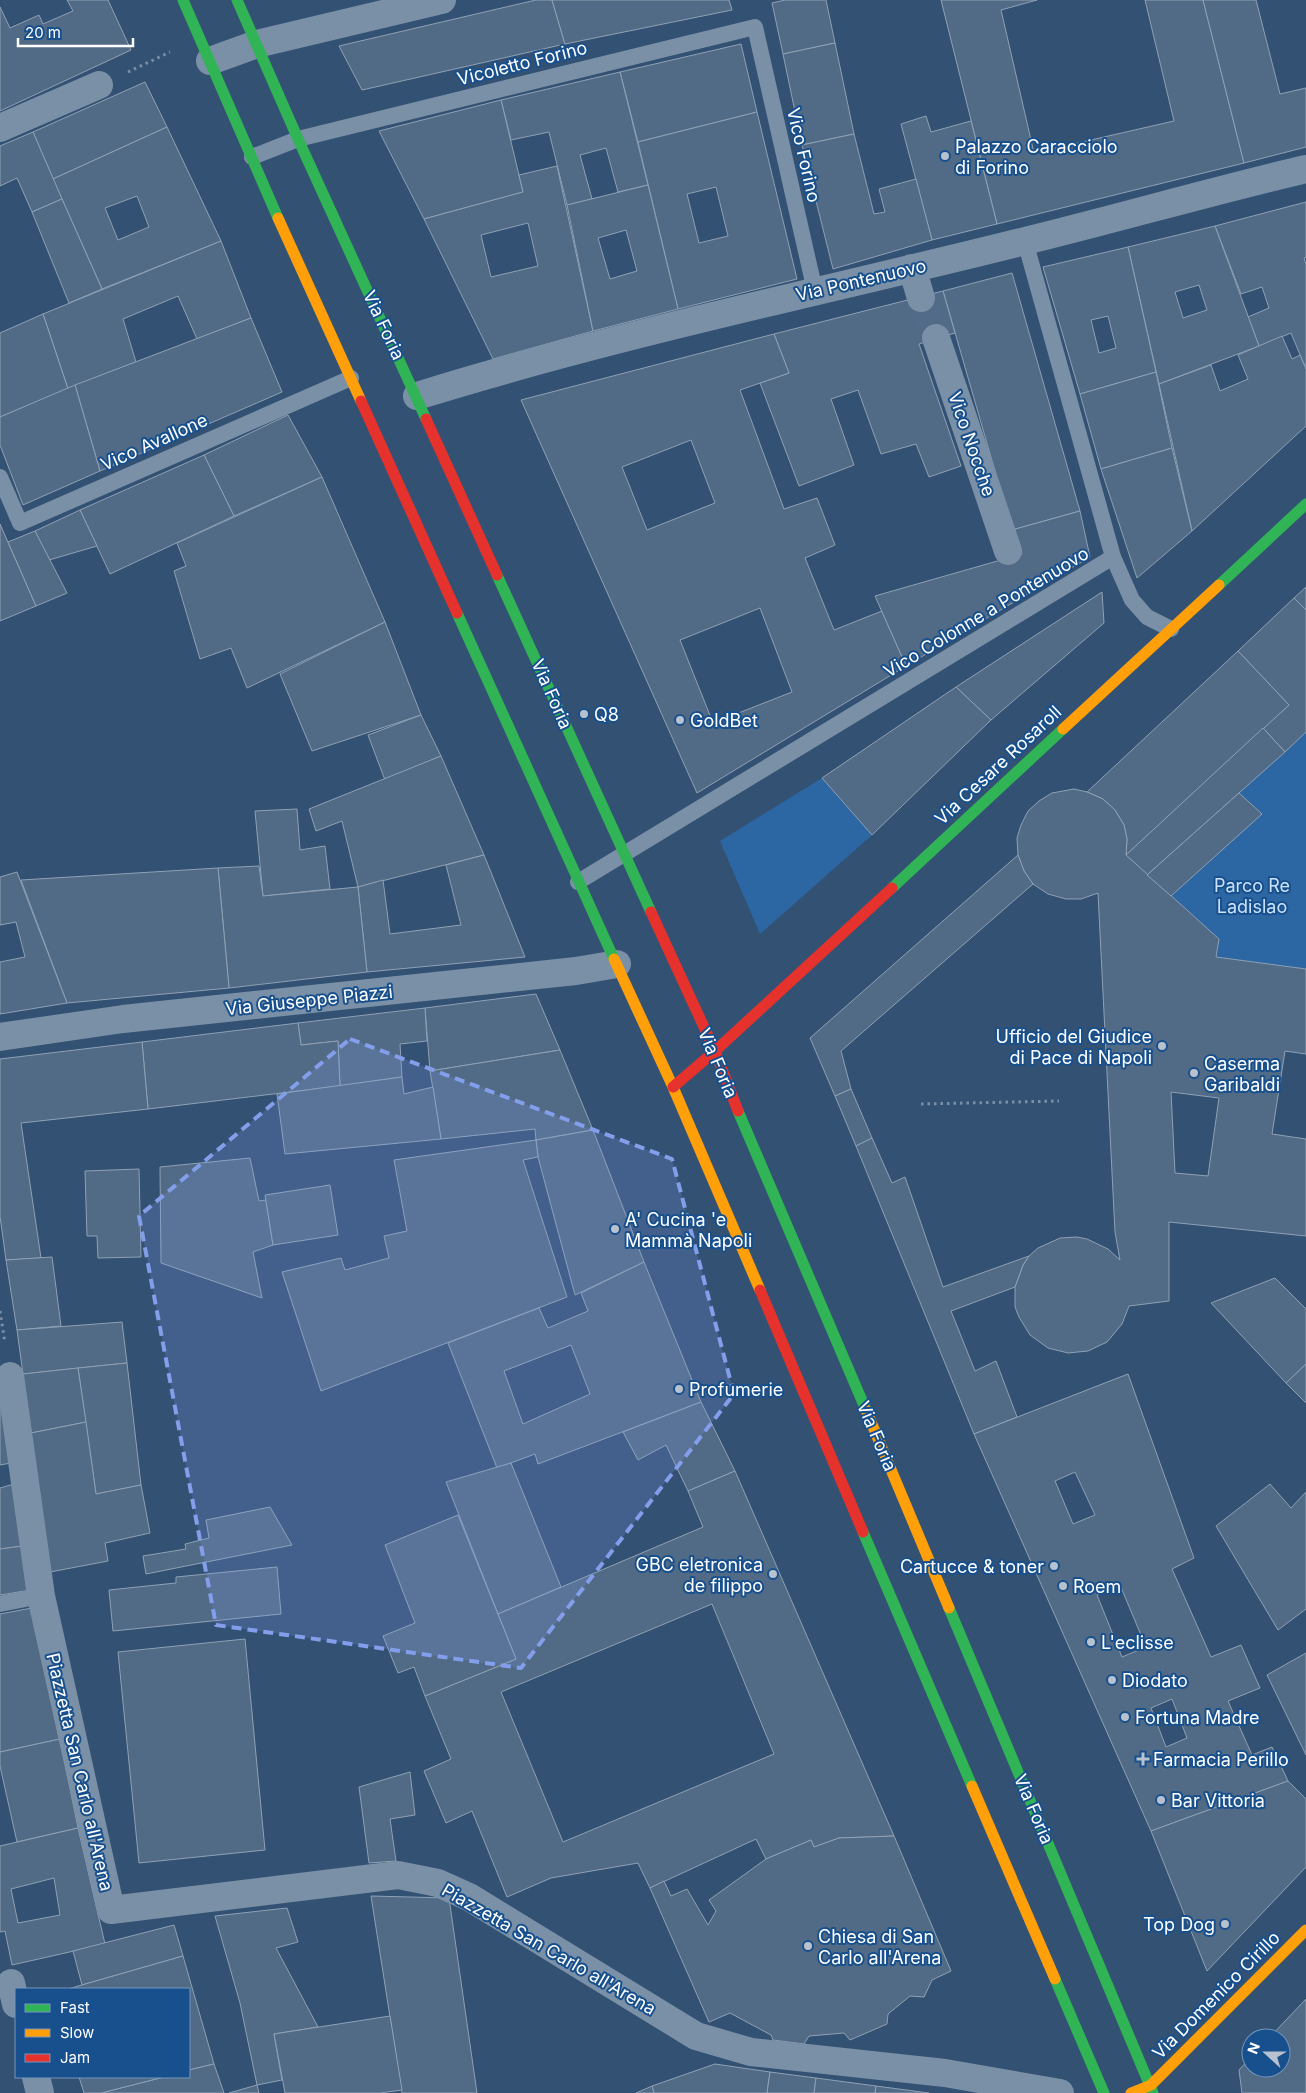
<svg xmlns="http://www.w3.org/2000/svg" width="1306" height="2093" font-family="Inter,sans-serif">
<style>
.green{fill:#2c67a4}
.building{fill:#516a85;stroke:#8fa1b5;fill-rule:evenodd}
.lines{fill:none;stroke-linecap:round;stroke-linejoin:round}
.street-tunnel{stroke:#526b88;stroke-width:28;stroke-dasharray:28 14;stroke-linecap:butt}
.path{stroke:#7a90a7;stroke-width:3;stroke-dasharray:2.5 4;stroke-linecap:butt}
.lane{stroke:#7a90a7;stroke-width:16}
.street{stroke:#7a90a7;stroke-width:28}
.fast{stroke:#30b455;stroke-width:11}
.slow{stroke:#ff9f0a;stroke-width:11}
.jam{stroke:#e5322d;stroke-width:11}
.marked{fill:#839eea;fill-opacity:0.2;stroke:#839eea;stroke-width:4;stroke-dasharray:10 6;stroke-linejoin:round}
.poi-dot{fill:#b8c2ce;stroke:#18508e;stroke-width:2}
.labels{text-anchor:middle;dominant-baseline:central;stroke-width:4;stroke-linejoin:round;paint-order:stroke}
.street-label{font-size:18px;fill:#fff;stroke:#18508e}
.poi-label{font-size:18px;fill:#fff;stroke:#18508e;text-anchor:start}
.park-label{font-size:18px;fill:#cae2fb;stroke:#18508e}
</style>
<rect width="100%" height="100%" fill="#335173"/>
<!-- green -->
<g class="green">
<polygon points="1306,732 1306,969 1216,957 1219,939 1171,896 1262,814 1239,793"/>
<polygon points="822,778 872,835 760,934 720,841"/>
</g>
<!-- building -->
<g class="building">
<polygon points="67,0 108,0 131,50 0,111 0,7 10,28 39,15 43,24 73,11"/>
<polygon points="536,0 552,0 565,44 362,90 339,46"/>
<polygon points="552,0 729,0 732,10 565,44"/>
<polygon points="785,0 826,0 835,43 783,54 772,3"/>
<polygon points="941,0 1037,0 1001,10 1034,153 1174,121 1145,0 1203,0 1244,163 997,224"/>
<polygon points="1203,0 1256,0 1280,94 1306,88 1306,147 1244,163"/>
<polygon points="835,43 854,134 802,145 783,54"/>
<polygon points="741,44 757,112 638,142 620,72"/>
<polygon points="620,72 648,185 618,192 606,148 580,155 592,199 567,205 549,132 511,140 501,100"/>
<polygon points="145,82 167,127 53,179 33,132"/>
<polygon points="501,100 523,192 424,219 379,131"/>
<path d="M757,112L797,279L678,309L638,142ZM716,187L728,236L699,243L687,194Z"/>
<polygon points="926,116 931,132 971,121 997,224 932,240 901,124"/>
<path d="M167,127L221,241L102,289L53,179ZM137,196L149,227L118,240L105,208Z"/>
<polygon points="33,132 62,199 32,212 17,178 0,186 0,146"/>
<polygon points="854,134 874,214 885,212 879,189 916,179 932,240 833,269 802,145"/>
<path d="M557,166L593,331L493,359L424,219L523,192L519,175ZM528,223L538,266L491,277L481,235Z"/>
<path d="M648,185L678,309L593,331L567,205ZM626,230L637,271L610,279L598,238Z"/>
<polygon points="62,199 102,289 69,303 32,212"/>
<polygon points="1306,202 1306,257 1304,258 1306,264 1306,369 1291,333 1259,346 1248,317 1269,308 1262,287 1241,294 1215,226"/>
<path d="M1215,226L1259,346L1159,384L1128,247ZM1199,285L1207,310L1183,318L1175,292Z"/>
<polygon points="221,241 251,318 197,339 178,296 123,319 136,362 68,389 43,314"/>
<path d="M1128,247L1156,372L1080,394L1043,267ZM1108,316L1116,348L1099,353L1091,320Z"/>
<polygon points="1012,273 1080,511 1012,530 943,291"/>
<polygon points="943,291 955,333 919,344 961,466 929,477 916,444 881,454 858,390 831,399 854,465 799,486 760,383 789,373 774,334"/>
<polygon points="43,314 68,389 0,417 0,333"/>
<polygon points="251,318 282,392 100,471 75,385"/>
<path d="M774,334L789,373L740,390L784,509L817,498L835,545L805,558L834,630L882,611L906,666L697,793L521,400ZM691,440L715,503L647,530L622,467ZM760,608L792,692L713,723L680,640Z"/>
<polygon points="1282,336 1292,359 1300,355 1306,369 1306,426 1192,531 1159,384 1211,365 1220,391 1248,379 1238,355"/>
<polygon points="1156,372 1172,448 1101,469 1080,394"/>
<polygon points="75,385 100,471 23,505 0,445 0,417"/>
<polygon points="288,415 322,477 234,516 204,455"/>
<polygon points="1172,448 1192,531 1137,578 1101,469"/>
<polygon points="204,455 234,516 110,574 80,510"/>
<polygon points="322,477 385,622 247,688 231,648 200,659 174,571 186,566 177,543"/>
<polygon points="80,510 97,546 49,560 35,531"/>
<polygon points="1080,511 1090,557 906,666 875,596 1022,554 1012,530"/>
<polygon points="0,524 36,606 0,621"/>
<polygon points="35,531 67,593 36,606 8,542"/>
<polygon points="1306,587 1306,610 1294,598"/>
<polygon points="1102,592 1104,623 991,720 956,687"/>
<polygon points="1294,598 1306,610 1306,732 1285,752 1263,728 1289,705 1238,651"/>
<polygon points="385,622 421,715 312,751 280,674"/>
<polygon points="1238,651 1289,705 1126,855 1127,839 1124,825 1115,810 1103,799 1087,792"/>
<polygon points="956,687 991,720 872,835 822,778"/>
<polygon points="421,715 441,756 385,780 368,735"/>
<polygon points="1263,728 1285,752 1147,875 1126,855"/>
<polygon points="441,756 484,855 358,887 342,821 316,831 309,809"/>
<path d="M1074,789L1087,792L1103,799L1115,810L1124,825L1127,839L1126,855L1219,939L1216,957L1306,969V1054L1285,1051L1272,1134L1306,1139V1236L1169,1222V1301L1129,1306L1122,1324L1107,1342L1088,1351L1068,1353L1048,1348L1030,1335L1019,1317L1015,1307V1287L1023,1265L1029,1256L1038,1248L1060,1238L1077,1237L1087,1239L1108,1249L1120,1260L1115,1232L1098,893L1081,899H1066L1048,894L1033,884L1024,871L1018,855L1017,838L1021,825L1028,811L1039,801L1052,793ZM1171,1092L1219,1098L1208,1176L1175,1173Z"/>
<polygon points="1239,793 1262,814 1171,896 1147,875"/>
<polygon points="297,809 300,850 325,846 330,889 263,896 255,811"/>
<polygon points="484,855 525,957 367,972 358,887 383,880 390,934 461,925 446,865"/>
<polygon points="1018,855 1024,871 1033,884 841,1051 851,1089 835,1096 810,1038"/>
<polygon points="259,866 263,896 358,887 367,972 229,988 218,868"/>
<polygon points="218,868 229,988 67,1003 21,880"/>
<polygon points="17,872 67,1003 0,1014 0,962 25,957 16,922 0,925 0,877"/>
<polygon points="536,994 560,1050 430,1071 425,1008"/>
<polygon points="425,1008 427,1041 400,1044 402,1077 340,1086 338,1041 301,1045 298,1023"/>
<polygon points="298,1023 301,1045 338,1041 340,1086 148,1109 142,1042"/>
<polygon points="142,1042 148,1109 21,1123 41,1258 6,1260 0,1216 0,1059"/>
<polygon points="560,1050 593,1130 536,1140 535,1129 441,1139 430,1071"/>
<polygon points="402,1077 404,1094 433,1087 441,1139 285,1154 277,1094"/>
<polygon points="851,1089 872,1138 856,1146 835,1096"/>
<polygon points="593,1130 644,1262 575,1295 538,1157 536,1140"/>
<polygon points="872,1138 892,1183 905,1177 943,1287 1029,1256 1023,1265 1015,1287 951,1311 975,1371 996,1361 1017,1417 974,1434 856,1146"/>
<polygon points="536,1140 538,1157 523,1160 567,1297 321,1391 282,1272 341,1258 345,1270 389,1258 384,1236 407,1231 394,1160"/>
<polygon points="250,1158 259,1201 266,1200 273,1245 253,1252 262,1298 161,1263 160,1167"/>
<polygon points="139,1169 141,1257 98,1258 97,1236 87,1236 85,1171"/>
<polygon points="330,1185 338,1235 273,1245 265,1195"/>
<polygon points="52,1257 61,1326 17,1330 6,1260"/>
<path d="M644,1262L701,1402L538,1464L535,1454L497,1468L448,1343L539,1308L548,1328L588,1311L581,1293ZM571,1345L590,1394L523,1424L504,1371Z"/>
<polygon points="1275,1278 1306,1309 1306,1364 1286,1383 1211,1303"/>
<polygon points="122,1322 127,1363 23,1374 17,1330"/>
<polygon points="127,1363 141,1485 96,1494 78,1368"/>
<polygon points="1306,1364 1306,1403 1286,1383"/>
<polygon points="78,1368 86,1422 31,1433 23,1374"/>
<path d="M1128,1374L1194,1558L1172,1569L1211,1657L1241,1645L1260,1688L1228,1701L1252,1755L1272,1747L1288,1781L1151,1831L974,1434ZM1075,1472L1095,1515L1073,1524L1055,1481ZM1120,1585L1146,1647L1122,1657L1097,1595ZM1172,1699L1187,1738L1166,1747L1151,1708Z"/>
<polygon points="0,1396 11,1463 0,1465"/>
<polygon points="701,1402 735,1471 688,1491 666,1445 638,1460 623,1432"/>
<polygon points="86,1422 96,1494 141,1485 150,1533 105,1543 108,1561 50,1572 31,1433"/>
<polygon points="511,1463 561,1587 498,1614 446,1482"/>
<path d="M735,1471L894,1836L839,1838L814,1847L811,1840L766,1859L756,1839L650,1888L638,1863L551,1878L507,1897L472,1811L446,1823L424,1771L451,1759L425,1696L516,1659L498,1614L703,1527L688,1491ZM712,1604L774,1754L563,1842L501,1692Z"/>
<polygon points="14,1484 23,1546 0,1549 0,1488"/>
<polygon points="1270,1484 1291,1508 1306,1492 1306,1609 1278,1630 1216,1526"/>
<polygon points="270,1507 292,1545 146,1574 143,1556 186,1549 185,1544 209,1538 206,1520"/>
<polygon points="458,1515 516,1659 425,1696 414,1667 398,1673 383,1636 415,1623 385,1545"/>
<polygon points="23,1546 31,1590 0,1595 0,1549"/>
<polygon points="277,1567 281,1614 113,1631 109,1590 176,1583 176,1577"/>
<polygon points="32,1608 60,1739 0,1752 0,1614"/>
<polygon points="245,1639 265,1850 139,1863 118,1652"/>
<polygon points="1306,1653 1306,1755 1267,1675"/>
<polygon points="60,1739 78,1828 17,1842 0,1766 0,1752"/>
<polygon points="410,1772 415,1815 390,1819 396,1861 369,1863 359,1787"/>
<polygon points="1288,1781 1306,1799 1306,1867 1207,1971 1151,1831"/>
<path d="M78,1828L105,1944L12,1965L5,1931L0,1932V1846ZM54,1878L60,1915L18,1923L11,1889Z"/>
<polygon points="894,1836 951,1971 932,1980 924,1997 910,1996 888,2014 887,2024 850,2040 844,2033 809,2036 804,2044 773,2040 771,2035 730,2013 709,2022 650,1888 664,1881 671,1896 687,1889 708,1925 716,1911 709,1900 766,1859 811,1840 814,1847 839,1838"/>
<polygon points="371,1896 449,1898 477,2093 402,2093"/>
<polygon points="287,1908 298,1942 276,1948 318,2027 274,2034 282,2080 257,2085 240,2003 215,1916"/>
<polygon points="174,1925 183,1956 82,1985 73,1951"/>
<polygon points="183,1956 214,2064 189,2070 189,1989 68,1989"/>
<polygon points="1306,1999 1306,2093 1242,2093 1239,2070 1251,2057 1251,2068 1281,2068 1281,2038 1269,2038"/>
<polygon points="390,2016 402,2090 380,2093 285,2093 274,2034"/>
<polygon points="214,2064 224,2093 101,2093 164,2077 189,2077 189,2070"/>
<polygon points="715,2064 770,2072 767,2093 654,2093 652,2086"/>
<polygon points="770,2072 816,2078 814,2093 767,2093"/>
<polygon points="79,2077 164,2077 101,2093 84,2093"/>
<polygon points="816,2078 876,2086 875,2093 814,2093"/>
<polygon points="257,2085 259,2093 229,2093"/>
<polygon points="652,2086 654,2093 636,2093"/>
<polygon points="876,2086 929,2093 875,2093"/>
</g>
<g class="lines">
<!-- street-tunnel -->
<polyline class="street-tunnel" points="921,298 936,338"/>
<!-- path -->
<g class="path">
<polyline points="128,72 170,52"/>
<polyline points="921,1104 1059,1101"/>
<polyline points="0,1311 5,1343"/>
</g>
<!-- lane -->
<g class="lane">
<polyline points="252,157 298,139 755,27 815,291"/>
<polyline points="0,477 20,523 351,378"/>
<polyline points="1113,557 1132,600 1147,617 1171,629"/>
<polyline points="578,882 1113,557 1025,241"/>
<polyline points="0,1604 41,1596"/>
</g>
<!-- street -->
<g class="street">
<polyline points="210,61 257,44 442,0"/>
<polyline points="0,128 99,85"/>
<polyline points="912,268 921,298"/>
<polyline points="936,338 1008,551"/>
<path d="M417,396C617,334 821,292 1025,241C1119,218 1212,191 1306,169"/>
<polyline points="0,1037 123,1019 576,971 617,964"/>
<polyline points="10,1376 41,1596 111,1910 398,1875 438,1883 469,1897 696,2036 751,2052 945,2073 1060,2093"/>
<polyline points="11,1983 16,2004"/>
<polyline points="36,2077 40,2093"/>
</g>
<!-- fast -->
<g class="fast">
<polyline points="183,0 278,218"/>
<polyline points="237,0 298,139 426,419"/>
<polyline points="497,575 651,912"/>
<polyline points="1219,585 1306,504"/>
<polyline points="457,613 614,959"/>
<polyline points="892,888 1063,729"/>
<polyline points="738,1111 866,1410"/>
<polyline points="863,1532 972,1786"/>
<polyline points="949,1608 1153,2093"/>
<polyline points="1055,1979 1104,2093"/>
</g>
<!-- slow -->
<g class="slow">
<polyline points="278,218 361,401"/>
<polyline points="1063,729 1219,585"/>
<polyline points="614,959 673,1087 760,1290"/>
<polyline points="866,1410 949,1608"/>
<polyline points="972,1786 1055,1979"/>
<polyline points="1131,2093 1151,2085 1306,1930"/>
</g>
<!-- jam -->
<g class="jam">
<polyline points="361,401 457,613"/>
<polyline points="426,419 497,575"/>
<polyline points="651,912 715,1051 738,1111"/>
<polyline points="673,1087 715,1051 892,888"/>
<polyline points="760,1290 863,1532"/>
</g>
</g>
<!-- marked area -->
<path class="marked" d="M350,1039L672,1159L734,1394L521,1668L216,1625L139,1216Z"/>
<!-- markers -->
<g class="poi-dot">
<circle cx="945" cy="156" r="5"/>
<circle cx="584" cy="714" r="5"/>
<circle cx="680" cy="720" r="5"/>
<circle cx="1162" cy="1046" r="5"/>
<circle cx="1194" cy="1073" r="5"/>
<circle cx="615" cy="1229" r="5"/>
<circle cx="679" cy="1389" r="5"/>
<circle cx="1054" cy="1566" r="5"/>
<circle cx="773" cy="1574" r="5"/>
<circle cx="1063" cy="1586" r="5"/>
<circle cx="1091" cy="1642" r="5"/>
<circle cx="1112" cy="1680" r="5"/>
<circle cx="1125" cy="1717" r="5"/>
<path d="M1140.5 1751.5h5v5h5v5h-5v5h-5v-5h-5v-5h5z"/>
<circle cx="1161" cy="1800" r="5"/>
<circle cx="1225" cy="1924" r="5"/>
<circle cx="808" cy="1946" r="5"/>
</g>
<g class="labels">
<!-- street labels -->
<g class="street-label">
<text transform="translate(522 63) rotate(-14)">Vicoletto Forino</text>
<text transform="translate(804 155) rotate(77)">Vico Forino</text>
<text transform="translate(861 280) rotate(-13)">Via Pontenuovo</text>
<text transform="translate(384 325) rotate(65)">Via Foria</text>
<text transform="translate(154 442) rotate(-24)">Vico Avallone</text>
<text transform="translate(972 444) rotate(71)">Vico Nocche</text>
<text transform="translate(986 612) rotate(-31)">Vico Colonne a Pontenuovo</text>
<text transform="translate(552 694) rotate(66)">Via Foria</text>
<text transform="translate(998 765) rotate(-43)">Via Cesare Rosaroll</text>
<text transform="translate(309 1000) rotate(-6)">Via Giuseppe Piazzi</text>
<text transform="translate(718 1063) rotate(67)">Via Foria</text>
<text transform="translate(877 1436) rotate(67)">Via Foria</text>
<text transform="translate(80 1772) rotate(77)">Piazzetta San Carlo all'Arena</text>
<text transform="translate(1034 1809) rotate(67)">Via Foria</text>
<text transform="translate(549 1949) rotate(30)">Piazzetta San Carlo all'Arena</text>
<text transform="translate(1216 1995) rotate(-45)">Via Domenico Cirillo</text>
</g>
<!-- poi labels -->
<g class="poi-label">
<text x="955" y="146">Palazzo Caracciolo<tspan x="955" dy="21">di Forino</tspan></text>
<text x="594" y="714">Q8</text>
<text x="690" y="720">GoldBet</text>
<text x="1152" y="1036" text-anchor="end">Ufficio del Giudice<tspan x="1152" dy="21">di Pace di Napoli</tspan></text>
<text x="1204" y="1063">Caserma<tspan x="1204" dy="21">Garibaldi</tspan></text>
<text x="625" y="1219">A' Cucina 'e<tspan x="625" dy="21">Mammà Napoli</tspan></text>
<text x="689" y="1389">Profumerie</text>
<text x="763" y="1564" text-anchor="end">GBC eletronica<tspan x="763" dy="21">de filippo</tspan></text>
<text x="1044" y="1566" text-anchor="end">Cartucce &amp; toner</text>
<text x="1073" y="1586">Roem</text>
<text x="1101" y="1642">L'eclisse</text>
<text x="1122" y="1680">Diodato</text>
<text x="1135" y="1717">Fortuna Madre</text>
<text x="1153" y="1759">Farmacia Perillo</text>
<text x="1171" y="1800">Bar Vittoria</text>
<text x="1215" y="1924" text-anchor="end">Top Dog</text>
<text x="818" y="1936">Chiesa di San<tspan x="818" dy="21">Carlo all'Arena</tspan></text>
</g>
<!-- park labels -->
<g class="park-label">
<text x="1252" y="885">Parco Re<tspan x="1252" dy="21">Ladislao</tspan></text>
</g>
</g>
<!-- legend -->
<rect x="15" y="1988" width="175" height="90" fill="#18508e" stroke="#7496bb"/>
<rect x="25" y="2004" width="25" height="8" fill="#30b455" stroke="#7496bb"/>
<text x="60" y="2013" font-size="15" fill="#ffffff">Fast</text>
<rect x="25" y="2029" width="25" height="8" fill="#ff9f0a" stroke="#7496bb"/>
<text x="60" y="2038" font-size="15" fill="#ffffff">Slow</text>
<rect x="25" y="2054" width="25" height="8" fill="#e5322d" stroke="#7496bb"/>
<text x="60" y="2063" font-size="15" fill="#ffffff">Jam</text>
<!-- north arrow -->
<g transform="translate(1266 2053) rotate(291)"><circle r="24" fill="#18508e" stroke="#7496bb"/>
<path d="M0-4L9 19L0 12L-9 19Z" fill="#b8c2ce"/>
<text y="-8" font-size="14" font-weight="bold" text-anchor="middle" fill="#ffffff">N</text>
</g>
<!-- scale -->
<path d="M18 38v8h115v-8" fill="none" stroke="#ffffff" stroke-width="2.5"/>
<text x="25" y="38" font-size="15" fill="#ffffff" stroke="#18508e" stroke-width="4" paint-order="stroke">20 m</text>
</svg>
